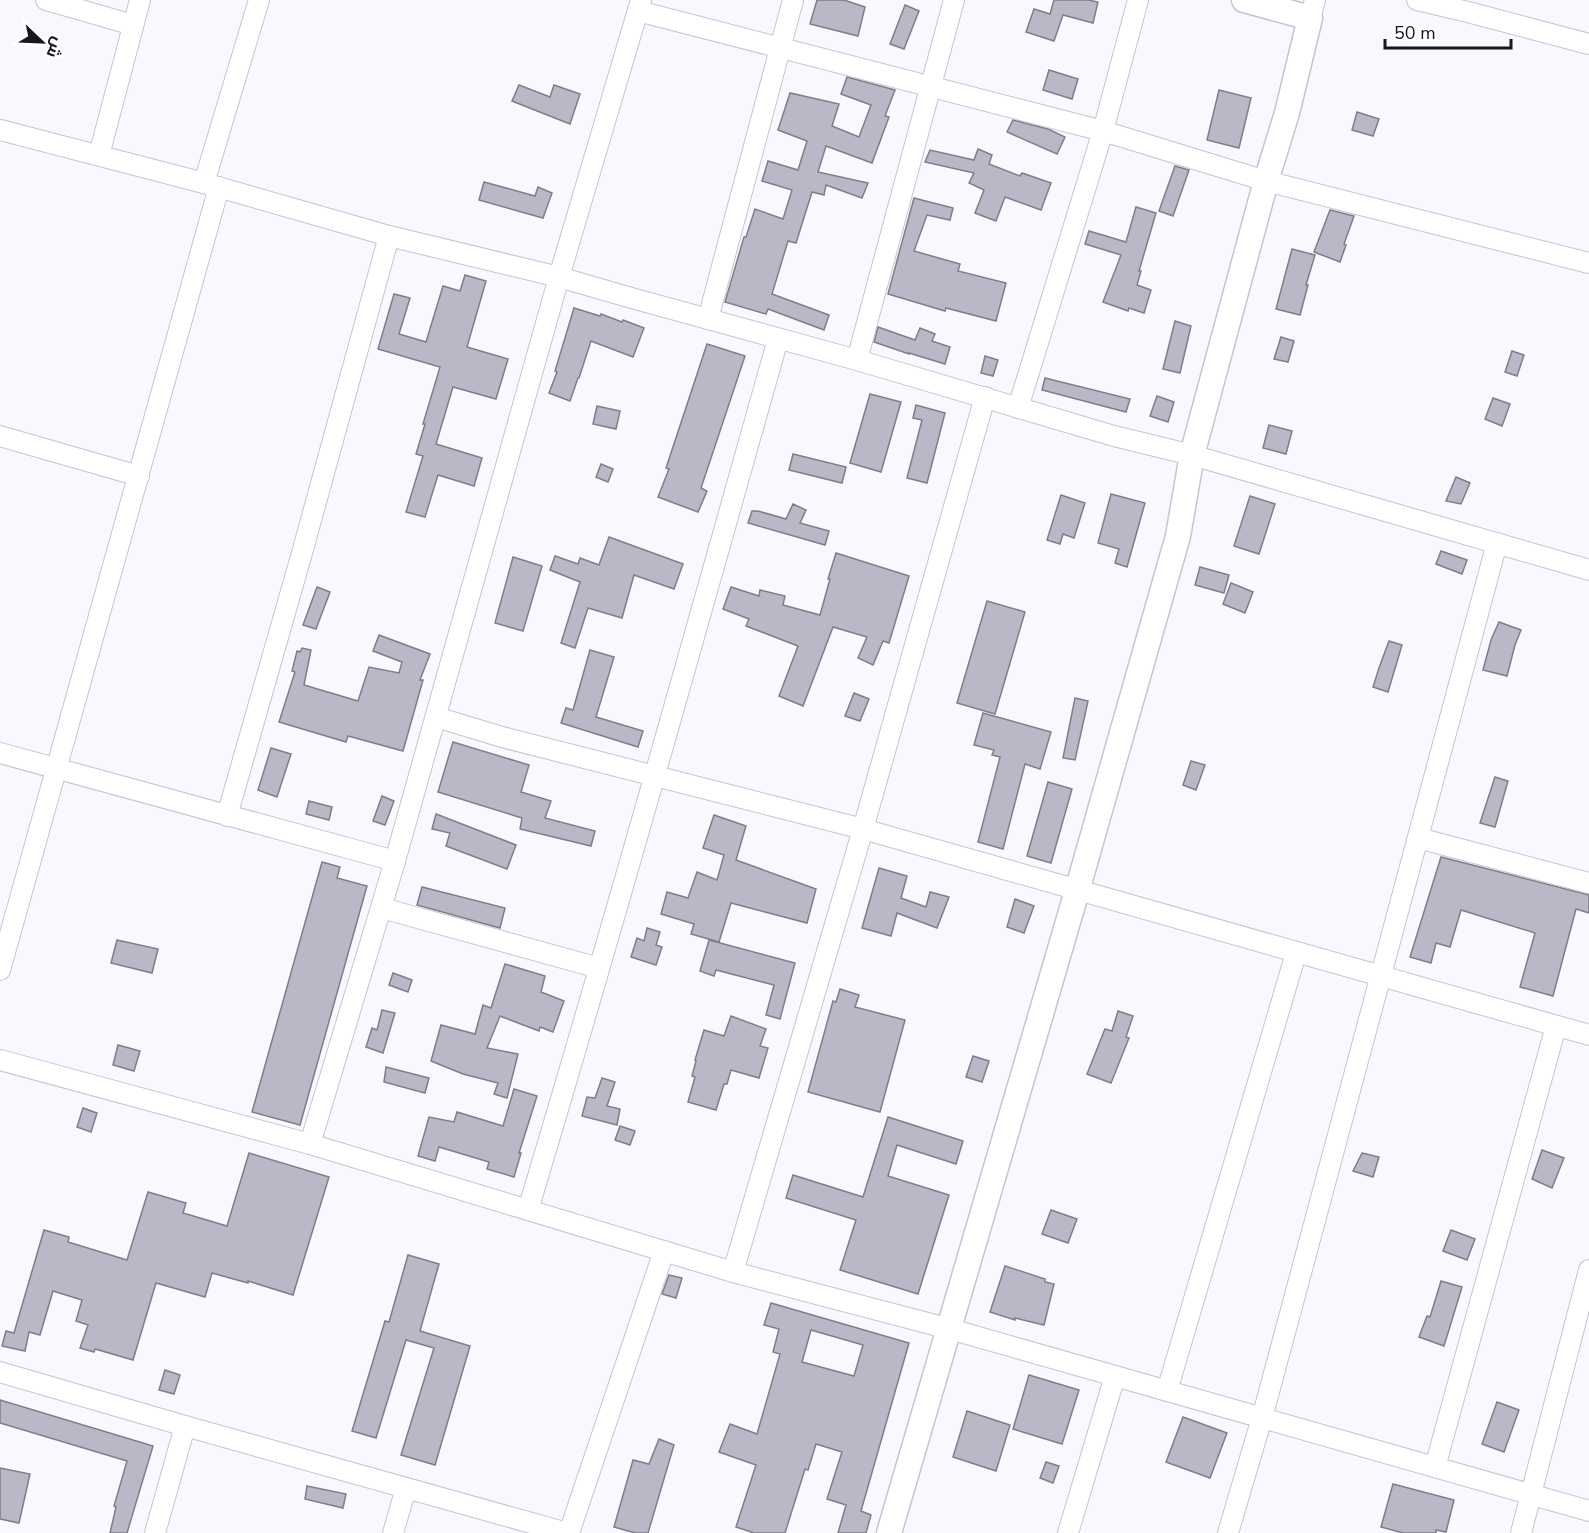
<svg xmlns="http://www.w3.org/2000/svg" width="1589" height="1533" font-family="'Nunito Sans',Cairo,sans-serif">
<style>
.building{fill:#bbb7c7;stroke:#807d8b;stroke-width:1.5;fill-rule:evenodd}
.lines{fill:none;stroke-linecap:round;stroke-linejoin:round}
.minor-casing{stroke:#c7c3d3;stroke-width:22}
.tertiary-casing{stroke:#c7c3d3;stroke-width:27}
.minor{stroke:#fff;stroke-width:20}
.tertiary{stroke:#fff;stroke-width:24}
</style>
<rect width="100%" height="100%" fill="#f9f8fe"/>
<!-- building -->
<g class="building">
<polygon points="817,0 844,0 865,7 858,36 810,24"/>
<polygon points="1054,0 1088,0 1098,2 1093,23 1063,15 1054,41 1026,32 1034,9 1050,14"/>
<polygon points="905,5 919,11 904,49 890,44"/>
<polygon points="1049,70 1078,79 1072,99 1043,90"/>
<polygon points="847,77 895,90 885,116 889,117 872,163 826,146 818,172 868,183 862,198 826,185 824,195 812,192 796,243 788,241 772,294 829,315 824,330 768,309 766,314 725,302 744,237 746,237 755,209 783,219 792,190 762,181 768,161 798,170 807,141 778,130 790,93 839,104 832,126 859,137 871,105 841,94"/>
<polygon points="519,85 550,97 554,85 580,94 570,124 512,101"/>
<polygon points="1219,90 1251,98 1239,148 1207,140"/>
<polygon points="1357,112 1379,119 1373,136 1352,130"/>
<polygon points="1013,120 1048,129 1065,137 1057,154 1007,132"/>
<polygon points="978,149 992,155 989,164 1020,176 1022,173 1051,183 1041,210 1005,197 996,221 975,213 984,190 969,183 974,173 925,162 930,150 974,160"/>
<polygon points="1175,166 1189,170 1173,216 1159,211"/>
<polygon points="484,182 535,196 538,187 552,193 543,218 479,200"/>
<polygon points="914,198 953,208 950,220 927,215 914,251 960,264 958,271 1006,283 996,321 946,308 945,311 888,294"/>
<polygon points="1136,207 1156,213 1139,271 1141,271 1137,285 1151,290 1144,313 1129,308 1128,311 1103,302 1121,255 1085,244 1089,231 1126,242"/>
<polygon points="1330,210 1354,216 1344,244 1346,245 1340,262 1314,252"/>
<polygon points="1292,249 1315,255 1306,285 1308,285 1300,315 1276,309"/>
<polygon points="465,275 486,281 467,347 508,359 496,399 453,387 436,444 482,458 474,486 438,475 425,517 406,512 423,456 416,454 425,424 423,424 440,367 378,349 394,294 410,298 399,334 426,342 443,286 460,291"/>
<polygon points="574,308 600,316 601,314 622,322 623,320 644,328 633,357 591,341 579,378 578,378 570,401 549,393 557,372 555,371"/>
<polygon points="1175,321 1191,326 1180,373 1163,369"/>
<polygon points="878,327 915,340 920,328 935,334 932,341 950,347 945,364 909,353 909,354 874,342"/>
<polygon points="1281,337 1294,341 1288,362 1274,359"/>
<polygon points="707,344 745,356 701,488 707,491 698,512 658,497 669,469 666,468"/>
<polygon points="1512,351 1524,355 1517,376 1505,372"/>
<polygon points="985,356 998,360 993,376 981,373"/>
<polygon points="1045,378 1130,399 1126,412 1042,390"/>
<polygon points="870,394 901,402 881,472 850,463"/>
<polygon points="1157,396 1174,402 1168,422 1150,416"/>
<polygon points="1493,398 1510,404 1502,426 1485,419"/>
<polygon points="916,405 945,413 927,483 907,478 922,420 913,418"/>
<polygon points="597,406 620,411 616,429 593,424"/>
<polygon points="1269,425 1292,431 1286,454 1263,448"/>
<polygon points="793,454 846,467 842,483 789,470"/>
<polygon points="601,464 613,469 608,482 596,477"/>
<polygon points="1456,477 1470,483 1461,504 1446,501"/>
<polygon points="1111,494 1145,503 1127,567 1115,563 1119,549 1098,543"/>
<polygon points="1061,495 1085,503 1074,538 1063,534 1060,544 1047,540"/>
<polygon points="1250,496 1275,504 1259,554 1234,546"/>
<polygon points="793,504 806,510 800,523 829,531 825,545 748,523 752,511 758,511 786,519"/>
<polygon points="609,537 683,564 674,589 634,575 622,618 588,608 575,648 561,643 580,582 550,570 555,556 578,564 580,558 599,565"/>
<polygon points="1441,551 1467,560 1462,574 1436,564"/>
<polygon points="836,553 909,576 889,643 883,641 873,665 858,658 867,637 833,627 803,706 779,696 798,646 746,626 749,619 723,609 731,587 759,596 760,590 785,596 783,605 820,615 830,579 828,579"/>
<polygon points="513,557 542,566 523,631 495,623"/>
<polygon points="1200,567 1229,575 1224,593 1195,585"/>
<polygon points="1231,583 1253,592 1245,613 1223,604"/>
<polygon points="317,587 330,592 316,629 303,625"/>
<polygon points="987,601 1025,612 995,714 957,703"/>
<polygon points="1499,622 1521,630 1515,645 1507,676 1483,670 1491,640"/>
<polygon points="379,635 430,654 420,680 423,680 403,751 348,736 346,742 279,722 295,672 292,671 297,651 300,652 302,648 311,650 304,685 358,701 369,667 399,673 402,662 373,651"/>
<polygon points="1389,641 1402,645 1388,692 1373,687 1379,668"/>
<polygon points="590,650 614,657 596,717 643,731 638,747 561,723 566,708 573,710"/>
<polygon points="854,693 869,699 860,721 845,716"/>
<polygon points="1075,698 1088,701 1075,760 1063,758"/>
<polygon points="983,713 1051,732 1040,769 1025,764 1003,849 978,842 1000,757 992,755 994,750 974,745"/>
<polygon points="453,742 529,765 521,792 551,801 545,818 595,831 591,846 520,829 522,818 438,792"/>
<polygon points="271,748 291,754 277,797 258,790"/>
<polygon points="1191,761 1205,765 1196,790 1183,785"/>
<polygon points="1495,777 1508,781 1495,827 1480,823"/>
<polygon points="1048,782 1072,789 1051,863 1027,856"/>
<polygon points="382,796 394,801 385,825 373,821"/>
<polygon points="309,801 332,807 329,820 306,814"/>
<polygon points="436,814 516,845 507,869 446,846 450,833 432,829"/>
<polygon points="714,815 746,826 736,860 816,889 807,923 731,903 719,942 691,934 694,924 661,914 667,892 688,898 697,872 717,880 724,855 703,848"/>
<polygon points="1441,857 1589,895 1589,913 1576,909 1553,996 1520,987 1535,933 1461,910 1450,947 1436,943 1431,963 1410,957"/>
<polygon points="322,862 340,867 337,878 367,886 300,1125 252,1112"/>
<polygon points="879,868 907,876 901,898 926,907 930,892 949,897 937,928 897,913 891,936 862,928"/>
<polygon points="422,887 505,908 500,928 417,905"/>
<polygon points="1015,899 1034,906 1024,933 1007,927"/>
<polygon points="647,928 660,932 656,945 662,947 656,965 631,957 637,938 644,941"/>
<polygon points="117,940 158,949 152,973 111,963"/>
<polygon points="709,940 795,963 780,1019 766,1015 774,985 716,970 714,976 700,971"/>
<polygon points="505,964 545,976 541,992 564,1001 553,1032 540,1027 539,1031 500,1016 487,1048 518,1054 507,1098 494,1094 498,1083 463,1074 431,1061 441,1025 475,1034 483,1005 491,1008"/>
<polygon points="393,973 412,980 408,992 389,985"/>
<polygon points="840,989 859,995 855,1007 905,1020 880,1112 808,1092 833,1001 836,1002"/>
<polygon points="382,1010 395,1013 383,1053 366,1047 372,1028 377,1030"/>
<polygon points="1118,1011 1133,1016 1126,1037 1129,1038 1111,1083 1087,1074 1105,1029 1112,1031"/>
<polygon points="731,1016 766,1029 760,1046 768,1048 759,1078 731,1070 727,1084 724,1084 716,1110 688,1102 695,1077 692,1076 696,1061 695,1060 704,1030 724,1036"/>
<polygon points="118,1045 140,1051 134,1071 113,1065"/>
<polygon points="973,1056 989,1061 982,1082 966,1077"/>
<polygon points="386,1067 429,1078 425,1093 384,1082"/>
<polygon points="602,1078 615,1082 607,1106 620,1109 617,1125 582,1116 587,1097 595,1098"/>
<polygon points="514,1089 537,1096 519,1153 521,1153 514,1177 487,1169 489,1162 439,1147 435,1161 418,1156 429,1117 454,1122 457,1112 503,1126"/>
<polygon points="83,1108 97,1113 91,1132 77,1127"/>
<polygon points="888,1117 963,1141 956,1164 897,1145 888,1176 949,1195 918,1294 840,1270 856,1220 786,1198 793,1175 863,1197"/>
<polygon points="620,1126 635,1131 630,1145 615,1140"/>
<polygon points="1542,1150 1564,1158 1552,1188 1532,1179"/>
<polygon points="249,1153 329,1177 293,1295 248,1281 248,1283 212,1273 205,1297 156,1283 133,1360 95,1349 94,1352 80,1348 88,1325 76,1321 82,1300 53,1291 40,1335 29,1332 25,1351 2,1346 6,1331 14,1333 44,1230 69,1237 68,1242 127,1260 148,1192 186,1203 183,1213 227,1226"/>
<polygon points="1362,1153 1379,1157 1373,1177 1353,1171"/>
<polygon points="1051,1210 1077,1219 1068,1243 1042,1234"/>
<polygon points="1451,1230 1475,1239 1467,1260 1443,1251"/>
<polygon points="408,1255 439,1264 420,1331 470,1346 435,1465 401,1455 434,1348 406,1340 376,1438 352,1431 385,1321 389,1322"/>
<polygon points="1005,1266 1045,1279 1045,1282 1054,1284 1044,1325 1015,1318 1015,1320 990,1312"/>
<polygon points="669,1275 682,1278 676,1298 662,1294"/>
<polygon points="1441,1281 1462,1287 1444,1346 1419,1337 1427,1316 1430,1317"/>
<path d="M771,1303L909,1343L861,1511L871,1515L866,1533H838L846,1505L827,1499L842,1452L816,1444L808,1470L805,1469L785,1533H754L736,1527L756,1465L719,1452L730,1424L757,1434L780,1354L773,1352L779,1329L764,1325ZM811,1330L863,1345L854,1376L802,1362Z"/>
<polygon points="165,1370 180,1375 174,1394 159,1390"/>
<polygon points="1029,1375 1079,1390 1062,1444 1013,1429"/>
<polygon points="0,1400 153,1446 127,1533 110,1533 116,1507 114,1506 127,1461 0,1423"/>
<polygon points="1497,1402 1519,1410 1504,1452 1482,1444"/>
<polygon points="967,1411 1010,1425 996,1471 953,1457"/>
<polygon points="1183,1417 1227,1433 1210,1478 1166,1462"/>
<polygon points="659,1439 674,1445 648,1533 635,1533 614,1527 633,1460 649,1464"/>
<polygon points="1046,1462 1059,1466 1053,1483 1040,1478"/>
<polygon points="0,1468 30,1474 19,1523 0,1519"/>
<polygon points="1393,1484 1454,1500 1446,1532 1436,1530 1436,1533 1403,1533 1381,1527"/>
<polygon points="307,1486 346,1494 343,1508 305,1499"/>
</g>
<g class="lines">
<defs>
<g id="minor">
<polyline points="46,0 133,25"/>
<polyline points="1417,0 1468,12 1589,44"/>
<polyline points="638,11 1103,131 1266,181 1589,263"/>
<polyline points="1310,18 1315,0"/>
<polyline points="0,130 204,183 389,236 559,277 628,297 857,360 1114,436 1192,455 1589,570"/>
<polyline points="99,155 140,0"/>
<polyline points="204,183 259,0"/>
<polyline points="708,319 793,0"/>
<polyline points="857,360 954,0"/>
<polyline points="1018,408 1103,131 1138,0"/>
<polyline points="0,436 139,476"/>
<polyline points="436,717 502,737 863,829 1589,1035"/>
<polyline points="0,753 395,861"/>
<polyline points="227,816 302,553 389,236"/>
<polyline points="1418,838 1589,883"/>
<polyline points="382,908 599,968"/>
<polyline points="0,970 219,187"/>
<polyline points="0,1060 310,1144 733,1272 950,1329 1589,1511"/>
<polyline points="310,1144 395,861 559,277 641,0"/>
<path d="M528,1210C615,920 696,630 778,339"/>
<polyline points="733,1272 863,829 985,397"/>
<polyline points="0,1372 185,1426 567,1533"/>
<polyline points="1167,1391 1296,953"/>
<polyline points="1435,1467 1556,1026"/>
<polyline points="155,1533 185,1426"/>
<polyline points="393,1533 406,1488"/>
<polyline points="569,1533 664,1251"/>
<polyline points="1068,1533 1115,1376"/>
<polyline points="1228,1533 1262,1418 1497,543"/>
<polyline points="1521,1533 1589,1270"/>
</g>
<polyline id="tertiary" points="889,1533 1077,891 1178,536 1192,455 1266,181 1287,113 1310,18 1244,0"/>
</defs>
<!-- minor casing -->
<use href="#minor" class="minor-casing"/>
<!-- tertiary casing -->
<use href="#tertiary" class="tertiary-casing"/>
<!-- minor -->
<use href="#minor" class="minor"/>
<!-- tertiary -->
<use href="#tertiary" class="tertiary"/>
</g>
<!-- north arrow -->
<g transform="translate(42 42) rotate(113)" stroke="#ffffff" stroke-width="4.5" paint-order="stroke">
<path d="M0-4.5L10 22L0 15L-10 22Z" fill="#17161b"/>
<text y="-9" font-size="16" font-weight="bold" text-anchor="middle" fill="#17161b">ش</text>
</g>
<!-- scale -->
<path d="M1385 39v9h126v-9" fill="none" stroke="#17161b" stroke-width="3"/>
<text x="1394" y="39" font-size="18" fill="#17161b" stroke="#ffffff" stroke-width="4.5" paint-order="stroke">50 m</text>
</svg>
